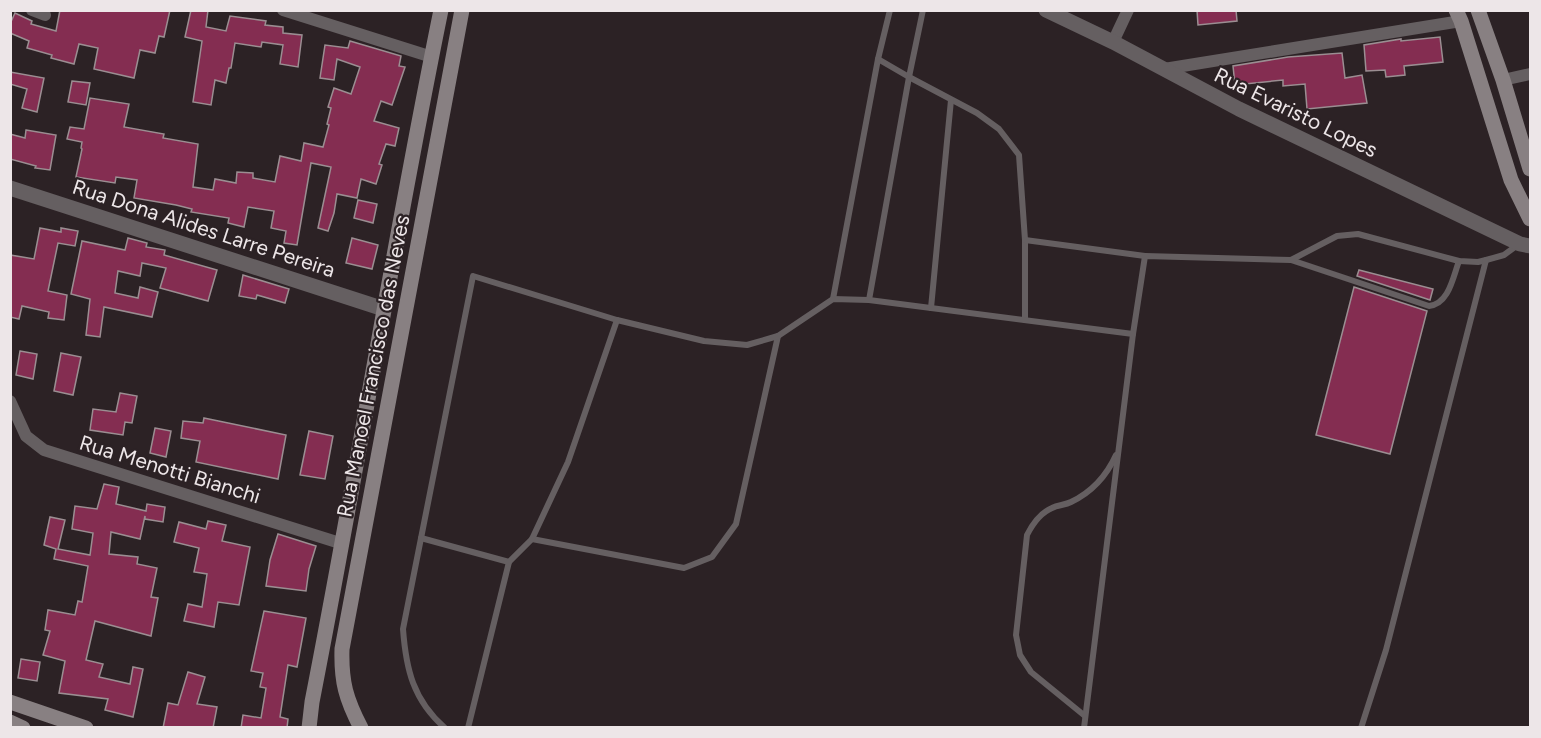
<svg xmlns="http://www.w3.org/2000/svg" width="1541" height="738" font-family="Figtree,sans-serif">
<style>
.building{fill:#842d51;stroke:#9b8e92;stroke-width:1.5}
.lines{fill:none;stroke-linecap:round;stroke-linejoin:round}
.service{stroke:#655f61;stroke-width:6}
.minor{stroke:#655f61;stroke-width:12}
.tertiary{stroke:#655f61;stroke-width:15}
.secondary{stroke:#888082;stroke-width:15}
.labels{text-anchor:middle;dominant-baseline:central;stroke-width:4.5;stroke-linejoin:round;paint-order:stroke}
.street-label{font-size:21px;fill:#ede6e8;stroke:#2c2225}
</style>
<rect width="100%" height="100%" fill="#2c2225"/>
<!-- building -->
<g class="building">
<polygon points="60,10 170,10 164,37 159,36 155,53 140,50 134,78 94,69 98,48 79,44 74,64 51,58 52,55 27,48 29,41 10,33 10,24 15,13 32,21 31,24 56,31"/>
<polygon points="191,10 208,10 206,27 226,31 230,16 266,21 265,25 283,27 283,33 302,35 298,67 280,64 283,45 262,42 261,47 235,43 231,68 229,68 226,83 215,80 211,105 193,102 202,41 185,37"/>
<polygon points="1197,10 1236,10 1237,21 1198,25"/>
<polygon points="1440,37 1443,62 1404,66 1405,75 1386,77 1385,70 1366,71 1364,45 1401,39 1401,41"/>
<polygon points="350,41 401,56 399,66 405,67 392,105 381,101 374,121 399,128 395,146 386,144 379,164 382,165 376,184 361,179 357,198 337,194 334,213 328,231 318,228 331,167 311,163 297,245 284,243 286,231 271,228 274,211 248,207 244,227 228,223 229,218 191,212 192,209 176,205 134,198 137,180 116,177 115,183 76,177 82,149 81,148 82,142 67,139 70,127 84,129 90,98 129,104 124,127 164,134 163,138 198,144 193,187 213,190 215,179 236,183 237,172 253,173 253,178 275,182 280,156 301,161 304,143 323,147 329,125 327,124 331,108 328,107 334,88 351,94 360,67 337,59 334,80 320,78 325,45 348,48"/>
<polygon points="1342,53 1345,78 1362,75 1367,103 1307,109 1305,84 1283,86 1283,80 1235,85 1233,66 1288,57"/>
<polygon points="10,72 44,78 37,112 22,108 27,89 10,84"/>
<polygon points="72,81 90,83 86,105 68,102"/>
<polygon points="26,130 56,135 50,170 35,168 36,166 10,159 10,134 25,138"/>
<polygon points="358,200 377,204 373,223 354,218"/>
<polygon points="40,228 61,232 61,228 78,231 75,246 58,243 48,291 67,295 64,320 48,318 49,312 22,306 19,319 10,317 10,255 34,259"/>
<polygon points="128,238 147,243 146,247 165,250 164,255 217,270 208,301 160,288 166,268 142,263 140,276 118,271 115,293 138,298 140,287 158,292 152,317 104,307 100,337 86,335 90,299 71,294 82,241 125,250"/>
<polygon points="352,238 378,245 372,269 346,263"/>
<polygon points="1359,270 1433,289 1430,300 1357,276"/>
<polygon points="243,275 289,289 285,303 257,295 256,299 239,296"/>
<polygon points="1354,287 1427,311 1390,454 1316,435"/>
<polygon points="20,351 37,354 33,379 16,375"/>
<polygon points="61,353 81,357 73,395 54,391"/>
<polygon points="120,393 137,396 132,423 125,422 123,435 90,430 93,409 116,412"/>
<polygon points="204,418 286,435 278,479 196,462 200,441 181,438 183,421 203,423"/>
<polygon points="155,428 171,431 166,457 150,453"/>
<polygon points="309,431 333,436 325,479 300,475"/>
<polygon points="104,484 119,487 116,504 146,511 147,504 165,507 163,522 145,519 145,516 140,539 111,532 109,554 138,557 137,564 157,568 151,597 158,598 151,636 95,621 86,660 103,664 99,677 130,684 133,667 143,669 133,717 105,710 108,699 59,693 65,661 43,655 50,631 45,630 48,610 75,615 78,601 82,602 88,566 54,559 56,549 44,545 50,517 65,520 58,549 90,555 93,533 72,529 75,506 97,509"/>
<polygon points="208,521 226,525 222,541 250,547 239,605 218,602 214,627 184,621 188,604 202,607 207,574 194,572 199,548 174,542 179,522 206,529"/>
<polygon points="278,534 316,546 309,569 306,591 266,586 270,560"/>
<polygon points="264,611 306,618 297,667 288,665 280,717 288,719 287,728 241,728 243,715 261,718 266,688 260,687 263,673 251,671"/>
<polygon points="21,659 40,662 37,681 18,678"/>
<polygon points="188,672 205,677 197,704 217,707 213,728 163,728 168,703 178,705"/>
</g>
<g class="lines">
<!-- service -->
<g class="service">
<polyline points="878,59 909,77 977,113 999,129 1019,155 1025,240 1025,320"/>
<polyline points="1025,240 1145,256"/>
<path d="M1291,260L1429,306C1449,304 1453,277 1459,261"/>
<polyline points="833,299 878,59 890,10"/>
<polyline points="869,300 909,77 923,10"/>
<polyline points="931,308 951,100"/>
<polyline points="1133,334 1145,256 1291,260 1337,236 1358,234 1459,261 1478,262 1486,260 1504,255 1519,244"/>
<polyline points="421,538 509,562"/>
<polyline points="532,539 684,568 712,557 736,524 778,336"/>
<path d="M1085,716L1031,672L1020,655L1016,635L1027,535C1033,523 1040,513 1052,508C1058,505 1065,505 1071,502C1092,492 1106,477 1116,455"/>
<path d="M445,728C413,700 406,669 403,629L473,276L617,320L704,341L747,345L778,336L833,299L869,300L1133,334L1084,728"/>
<polyline points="468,728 509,562 532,539 568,462 617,320"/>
<polyline points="1361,728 1386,650 1486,260"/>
</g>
<!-- minor -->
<g class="minor">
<polyline points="32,10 45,15"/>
<polyline points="283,10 432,57"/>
<polyline points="1113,42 1128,10"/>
<polyline points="1164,69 1461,21"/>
<polyline points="1503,80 1530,74"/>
<polyline points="10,401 26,436 44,450 343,544"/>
</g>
<!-- tertiary -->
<g class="tertiary">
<polyline points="1046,10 1113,42 1239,109 1520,244 1530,246"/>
<polyline points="10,188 384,309"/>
</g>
<!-- secondary -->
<g class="secondary">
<polyline points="1456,10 1461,21 1511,180 1530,219"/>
<polyline points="1478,10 1503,80 1530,169"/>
<polyline points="10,702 86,728"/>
<polyline points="10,722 23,728"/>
<path d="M309,728L312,702C357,472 394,240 441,10"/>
<path d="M361,728C346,699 341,682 342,649L462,10"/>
</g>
</g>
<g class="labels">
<!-- street labels -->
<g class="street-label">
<text transform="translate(1296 112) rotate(26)">Rua Evaristo Lopes</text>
<text transform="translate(204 228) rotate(18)">Rua Dona Alides Larre Pereira</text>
<text transform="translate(373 366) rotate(-79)">Rua Manoel Francisco das Neves</text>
<text transform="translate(170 469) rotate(17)">Rua Menotti Bianchi</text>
</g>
</g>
<!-- border -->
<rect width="1541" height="738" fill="none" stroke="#ede6e8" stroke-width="24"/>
</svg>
